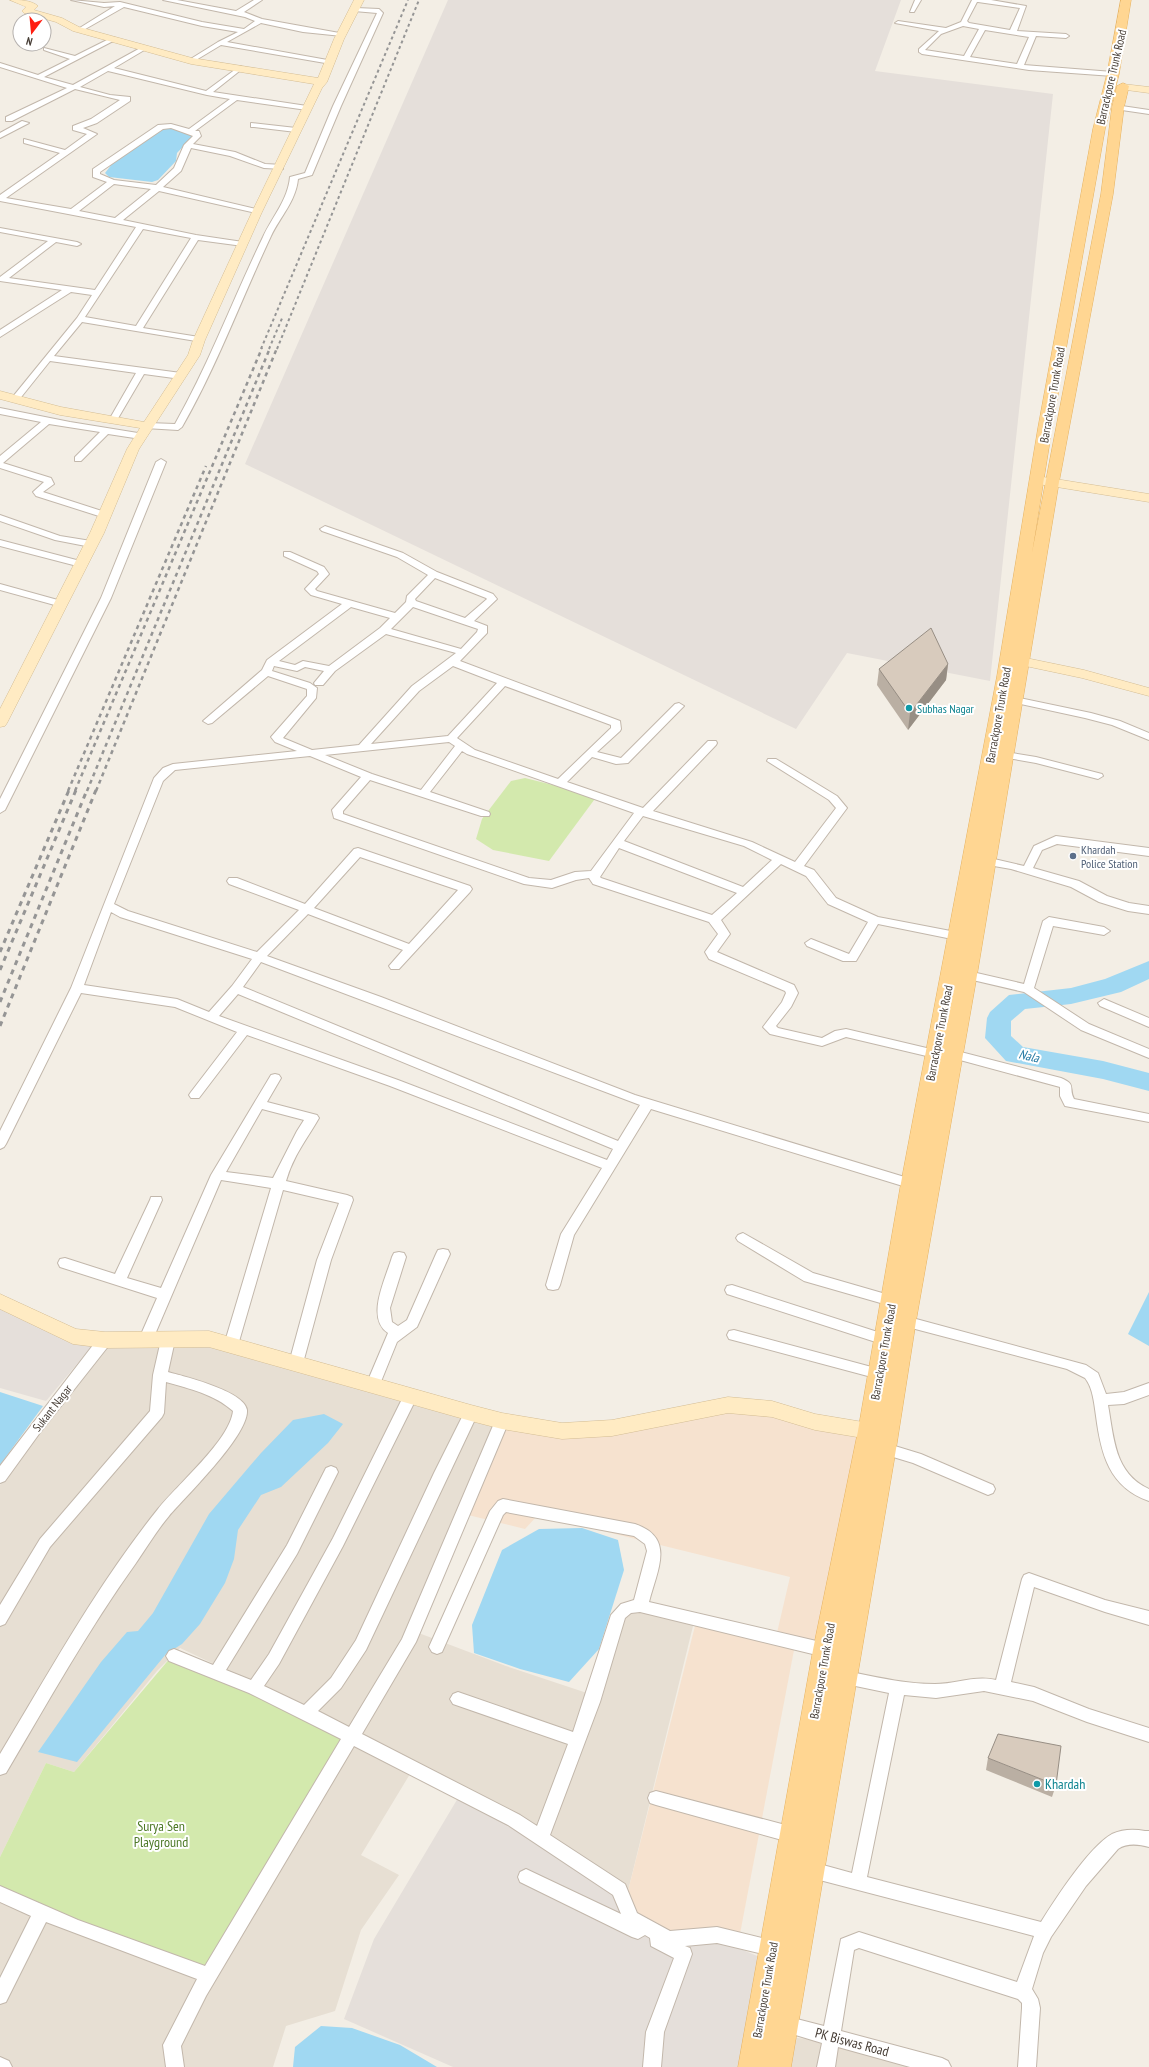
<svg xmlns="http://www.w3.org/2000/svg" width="1149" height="2067" font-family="'PT Sans Narrow',sans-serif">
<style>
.residential{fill:#e7dfd3}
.commercial{fill:#f6e2cf}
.industrial{fill:#e5dfda}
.green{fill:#d3e9ad}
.water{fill:#a0d8f2}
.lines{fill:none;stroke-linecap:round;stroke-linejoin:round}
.river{fill:#a0d8f2;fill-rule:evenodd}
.street-casing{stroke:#c2b7ab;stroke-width:2}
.secondary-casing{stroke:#d4bd94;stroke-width:1}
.primary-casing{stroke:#e6b260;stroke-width:1}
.street{fill:#fff;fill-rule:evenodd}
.secondary{fill:#ffebc3;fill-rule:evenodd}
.primary{fill:#ffd692;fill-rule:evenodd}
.rail-far2{stroke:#959595;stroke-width:2;stroke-dasharray:3 3;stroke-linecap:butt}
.rail-far1{stroke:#959595;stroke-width:2.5;stroke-dasharray:4 4;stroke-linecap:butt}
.rail{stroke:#959595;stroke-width:3;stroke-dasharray:5 5;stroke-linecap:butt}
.wall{fill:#baafa3}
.shaded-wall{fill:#978e84}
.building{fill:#d8cbbd;stroke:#978e84}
.culture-dot{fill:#0f9aa8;stroke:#fff;stroke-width:1.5}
.service-dot{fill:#5c6f8a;stroke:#fff;stroke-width:1.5}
.labels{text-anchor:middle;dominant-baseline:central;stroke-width:4;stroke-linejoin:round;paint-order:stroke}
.street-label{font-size:12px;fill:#463d35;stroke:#fff}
.culture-label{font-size:12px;fill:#0d838f;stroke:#fff;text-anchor:start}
.service-label{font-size:12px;fill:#4e5e75;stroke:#fff;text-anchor:start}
.water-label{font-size:13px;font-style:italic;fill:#287ba4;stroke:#fff}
.near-culture-label{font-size:14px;fill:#0d838f;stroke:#fff;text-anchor:start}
.near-park-label{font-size:14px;fill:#4d7927;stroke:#fff}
.near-street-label{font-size:14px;fill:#463d35;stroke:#fff}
</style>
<rect width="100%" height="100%" fill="#f3eee5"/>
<!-- residential -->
<g class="residential">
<polygon points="209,1344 498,1424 402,1638 378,1684 348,1730 246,1679 180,1648 157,1671 74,1772 46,1763 0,1857 0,1485 50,1415 107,1346"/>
<polygon points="627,1607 694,1622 628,1891 358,1737 416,1632 506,1666 602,1698"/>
<polygon points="353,1743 410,1774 361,1855 399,1875 361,1930 335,2011 286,2026 273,2067 0,2067 0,2005 41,1918 211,1983"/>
<polygon points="0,1899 37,1915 0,1989"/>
<polygon points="784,2037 822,2040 916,2067 779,2067"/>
</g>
<!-- commercial -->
<g class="commercial">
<polygon points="727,1407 860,1436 825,1647 776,1637 790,1577 538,1515 525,1529 468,1515 502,1427 556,1438 613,1433"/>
<polygon points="696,1622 794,1650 739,1939 668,1931 640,1918 628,1891"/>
</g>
<!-- industrial -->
<g class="industrial">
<polygon points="448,0 901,0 875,71 1053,94 990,681 847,653 796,729 245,464"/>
<polygon points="0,1306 93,1345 46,1401 0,1388"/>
<polygon points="458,1798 519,1830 613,1892 672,1945 721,1941 767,1960 760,2067 453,2067 344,2019 374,1939"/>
</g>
<!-- green -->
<g class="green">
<polygon points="525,778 597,796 549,861 493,850 476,839 482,819 511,781"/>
<polygon points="171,1657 243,1688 342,1737 206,1966 51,1912 0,1886 0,1857 46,1763 74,1772"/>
</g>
<!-- water -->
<g class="water">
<polygon points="163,128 182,129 194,135 177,153 176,161 158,180 152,182 109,177 105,173 116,159"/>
<polygon points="1149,1292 1149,1346 1128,1334"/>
<polygon points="0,1392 43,1406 0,1465"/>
<polygon points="324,1414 343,1424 328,1443 281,1487 261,1495 238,1530 234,1559 225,1583 200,1624 182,1644 166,1654 77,1762 38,1752 101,1662 127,1632 138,1631 153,1613 209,1514 261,1453 293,1420"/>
<polygon points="582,1528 618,1540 624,1570 599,1649 569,1682 520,1669 474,1653 472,1625 502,1550 539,1529"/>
<polygon points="321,2026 352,2028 400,2045 437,2067 293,2067 295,2047"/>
</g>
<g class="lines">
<!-- river -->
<polygon class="river" points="1149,961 1149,979 1121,992 1071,1004 1025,1009 1011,1021 1011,1036 1023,1047 1103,1061 1149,1073 1149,1091 1103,1079 1006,1061 985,1038 987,1018 990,1012 1009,995 1071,988 1105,979"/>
<defs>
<g id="street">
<polygon points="71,0 104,3 120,2 202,22 244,29 255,21 245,17 163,0 177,0 236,11 254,0 262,0 244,12 262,19 345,34 342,36 303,32 261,23 227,42 333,61 333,63 331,64 221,45 191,63 189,62 189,60 218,42 238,32 202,26 124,7 80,32 77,30 78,29 115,6 104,7"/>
<polygon points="915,0 921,0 914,12 910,12"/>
<path d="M972,0H991L1026,6L1017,31L1066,34L1069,36L1066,38L1036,36L1024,65L1113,72L1117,74L1113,76L1029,70L922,54L919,52V49L939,31L895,23L898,21L946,28L961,22ZM977,2H978L1020,8L1010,30L969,23L967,21ZM963,26L979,29L964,56L925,50L941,34ZM985,30L1029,37L1017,64L970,57Z"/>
<path d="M356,8L379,9L383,13L341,106L312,175L298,179C296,201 280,217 271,236C241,300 217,366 182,427L178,430L145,428V424L148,423L175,424C209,364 233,299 263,237C272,217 288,200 290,177L305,173L333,106L377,13L354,11V9Z"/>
<path d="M113,37L115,38V40L44,77L73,85L144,46L147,48L146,49L114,68L206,91L240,66L244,68L242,69L213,92L307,106L311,108L307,110L237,100L195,131H199L201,136L193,144L235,152L265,164L283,165V169L264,168L230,156L191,148L181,171L163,187L260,210V214L159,191L123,220L196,235L243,242L247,244L243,246L198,240L143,328L199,337L203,340L202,342L82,322L54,356L181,373L185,376L181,379L144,374L117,420L113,423L109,420L136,373L50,361L18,401L15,402L11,399L77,318L92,295L71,292L0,337V330L62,290L0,281V277L48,241L0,232V228L77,242L81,244L77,246L56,242L9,278L95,290L136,227L0,201V195L60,153L24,143V139L65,150L87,134L73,130V126L91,119L120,100L75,89L12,121H6V117L67,88L0,67V63L38,75L70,59L44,50V48L75,56ZM108,71L207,95L230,99L189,129L171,124L158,125L93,169V177L107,182L71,209L6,198L97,134L83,128L97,123L130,101V97L110,95L80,87ZM171,128L193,136L184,145L174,168L156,185L114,180L100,174V172L163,129ZM114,184L151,189L115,218L79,211ZM143,229L191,238L136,326L85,317Z"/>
<polygon points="1115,105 1149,110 1149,114 1115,109"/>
<polygon points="22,121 29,123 0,138 0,133"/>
<polygon points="251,123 296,128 300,130 296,132 254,127 251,127"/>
<polygon points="0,408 70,422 144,434 145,436 141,439 108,434 81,461 75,461 75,457 100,432 49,424 3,463 51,478 54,484 43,492 108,513 108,517 102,517 36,496 33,492 44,482 0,468 0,456 41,422 0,414"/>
<polygon points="161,459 166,462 111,598 5,810 0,813 0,799 101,598 156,462"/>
<polygon points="0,515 60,536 91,541 96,544 91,547 55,540 0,521"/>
<path d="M325,526L403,553L437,572L493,594L497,599L474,621L487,626V633L460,661L620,721L621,729L620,731L597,752L621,758L675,704L679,703L684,706L628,763L616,764L592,757L567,782L643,808L708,741H716L717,743L716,745L653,811L752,842L795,862L836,808L829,800L767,761L768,759H776L837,796L847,808L804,866L814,870L836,898L878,917L961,933L963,936L961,939L957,940L878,924L856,961H843L807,946L805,943L811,939L849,954L868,922L828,904L806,876L781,864L721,920L730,934L717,952L794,985L798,993L791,1007L776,1026L778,1028L822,1038L835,1031L846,1029L935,1050L941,1054L935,1058L846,1037L822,1046L770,1034L763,1027L782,1002L786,993L785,991L709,959L705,952L718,934L709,922L593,884L589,878L576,880L552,888L524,884L334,818L332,810L361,777L310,756L175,770L163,781L114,904L128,911L257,952L299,910L229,884L227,881L229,878H237L305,904L354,849L358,848L470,886L472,889L470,892L399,969H391L389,966L403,950L308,914L267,956L381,997L635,1095L921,1182L922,1185L921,1188L916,1190L651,1109L574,1235L560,1285L558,1289L553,1290L548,1289L546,1285L561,1234L602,1168L390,1086L247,1035L199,1098H191L189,1095L191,1092L237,1032L175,1007L81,993L6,1144L4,1147L0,1149V1131L71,988L154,778L163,768L173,764L297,751L275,742L271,737L307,696V689L268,676L212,723L208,724L203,721L262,670L267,660L342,604L311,595L305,589L319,574L317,571L284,556V552H290L324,567L329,574L315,589L317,591L395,613L406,602L407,596L428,575L397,557L322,531L320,529ZM435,578L486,598L487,599L465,618L416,601L415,599ZM351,607L390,618L380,628L329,666L303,661L295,665L279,661ZM413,607L478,629L477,632L461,649L391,629ZM386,634L456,653L412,686L359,745L312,750L283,738L316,698L317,688L310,683L272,671L274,666L297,671L305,667L324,671L314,683L315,685H323L335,671ZM453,666L497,683L448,736L371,744L419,691ZM505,686L611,725V728L558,779L475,750L457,738ZM449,742L455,746L421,790L372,774L325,755ZM462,751L467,754L634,813L591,871L575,872L551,880L529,878L343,814V811L370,780L481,816H489L490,814L489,812L430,792ZM643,816L744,846L772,860L743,887L624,841ZM619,848L737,893L712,915L601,878L600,877ZM360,857L458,890L409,944L314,908ZM111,912L120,917L252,959L232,986L209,1012L177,999L84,985ZM261,962L640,1105L618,1141L243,987ZM238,994L613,1149L607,1160L398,1080L219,1016Z"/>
<polygon points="0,540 84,562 86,564 81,567 0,546"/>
<polygon points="0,584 65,602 67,604 62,607 0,590"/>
<polygon points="1015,697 1091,713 1120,721 1149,733 1149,740 1112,725 1085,718 1011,702 1010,700 1011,698"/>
<polygon points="1006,752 1036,757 1102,774 1103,776 1098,779 1036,763 1002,757 1001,755 1002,753"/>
<polygon points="1056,836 1149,848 1149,856 1057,844 1042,850 1033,868 1079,881 1107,896 1129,903 1149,906 1149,914 1128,911 1099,902 1071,887 1011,869 977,863 975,860 981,856 1024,866 1034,846"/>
<polygon points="1049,917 1104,927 1110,931 1104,935 1053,926 1034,988 1089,1024 1149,1049 1149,1058 1081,1030 1024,992 964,978 962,975 968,971 1024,984 1043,921"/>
<polygon points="1104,999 1149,1018 1149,1027 1100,1006 1098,1003"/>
<path d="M953,1050L1061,1078C1077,1085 1068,1087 1074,1099L1149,1114V1122L1065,1106L1060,1096V1087L949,1057L947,1054L949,1051Z"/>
<path d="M275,1074L279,1075L281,1078L267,1102L317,1115L319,1118C307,1139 293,1156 286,1181L347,1195L352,1197L353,1200L331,1260L303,1363L301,1367L296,1368L291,1367L289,1363L317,1260L339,1203L283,1190L238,1345L236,1349L231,1350L226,1349L224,1345L271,1188L221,1180L153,1339L151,1343L146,1344L141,1343L139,1339L157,1298L60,1267L58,1263L60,1259L65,1258L115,1274L150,1200L151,1197H161L162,1200L127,1278L161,1288L211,1175L271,1075ZM262,1109L304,1120L297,1131L273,1178L226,1172Z"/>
<polygon points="743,1233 813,1273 896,1297 898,1301 896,1305 891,1306 804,1281 738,1241 736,1238 738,1235"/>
<path d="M443,1249L448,1250L450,1254L417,1327L397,1342L378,1389L373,1391L368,1389L366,1385L388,1333C365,1318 386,1278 392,1257L394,1253L399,1252L404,1253L406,1257L390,1308L392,1322L398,1326L407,1320L436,1254L438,1250Z"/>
<polygon points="732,1285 890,1336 892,1340 890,1344 885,1345 727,1294 725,1290 727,1286"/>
<path d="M905,1316L1086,1365L1098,1373L1106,1394L1124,1392L1149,1383V1395L1124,1404L1108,1405C1114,1438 1114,1473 1149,1489V1501C1109,1487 1101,1454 1096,1416C1094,1403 1093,1388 1085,1378L1067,1369L900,1325L898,1321L900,1317Z"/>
<polygon points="734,1330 879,1369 884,1370 886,1374 884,1378 879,1379 729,1339 727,1335 729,1331"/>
<polygon points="105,1335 110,1336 112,1340 110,1344 39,1434 5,1481 0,1483 0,1466 100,1336"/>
<path d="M168,1335L173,1336L175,1340L168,1372C183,1376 245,1391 247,1410C249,1435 186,1496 169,1516C157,1530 147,1547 136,1563C88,1630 48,1702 6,1773L0,1775V1754C50,1671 97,1585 158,1509C177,1485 230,1440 233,1411C214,1394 190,1389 166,1382L164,1413L162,1417L50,1547L5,1624L0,1626V1605L40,1539L150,1411L153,1375L161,1340L163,1336Z"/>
<path d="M411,1389L416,1391L418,1395L343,1546L279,1664L264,1686L304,1705L331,1678L356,1640L434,1473L466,1409L471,1407L476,1409L478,1413L366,1650L341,1688L318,1711L349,1727L402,1639L495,1421L497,1417L502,1415L507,1417L509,1421L416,1642L362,1734L520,1815L537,1826L568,1744L453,1704L450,1699L453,1694L458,1692L573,1732L611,1615L621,1604L634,1600L647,1551L645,1544L634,1536L506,1512L503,1515L442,1652L437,1654L432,1652L429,1647L490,1511L498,1501L503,1499L635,1524C676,1538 657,1570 649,1602L825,1643L830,1645L833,1650L830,1655L825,1657L640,1612L631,1613L625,1618L600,1702L550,1835L625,1884L637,1913L670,1931L717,1927L782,1943L784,1949L782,1955L776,1957L717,1943L685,1946L690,1948L692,1954L664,2032L661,2067H643L646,2032L674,1958L651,1946L650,1938L645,1935L638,1939L632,1937L520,1882L518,1877L520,1872L526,1869L621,1914L613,1895L508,1825L354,1746L206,1996L181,2046L184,2067H166L163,2045L197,1979L46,1922L6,2002L0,2004V1978L31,1916L0,1902V1886L78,1920L205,1966L341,1739L249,1693L169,1661L166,1656L169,1651L174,1649L213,1665L287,1545L326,1468L331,1466L336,1468L338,1472L297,1554L226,1670L251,1680L269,1654L333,1538L406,1391Z"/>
<polygon points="885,1443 921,1454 993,1485 995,1489 993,1493 988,1495 913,1463 880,1453 878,1449 880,1445"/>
<path d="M1029,1573L1105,1600L1149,1611V1625L1105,1612L1034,1587L1011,1682L1034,1687L1089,1709L1149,1728V1742L1087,1722L1033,1701L984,1691L936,1698L904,1695L867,1877L1041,1922C1056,1898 1089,1847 1112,1834C1123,1829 1134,1829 1145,1831H1149V1847C1138,1844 1127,1843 1118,1849L1086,1886L1051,1937L1043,1953L1032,1989L1038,1999L1040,2008L1036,2067H1018L1022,2008V2003L1018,1999L859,1948L854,1950L841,2031L942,2058L948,2061L951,2067H910L838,2047L835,2067H817L822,2043L779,2030L776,2024L779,2018L785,2016L824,2026L841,1939L859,1932L1017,1982L1034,1936L812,1878L806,1875L804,1870L806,1865L812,1862L852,1873L889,1693L841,1683L838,1678L841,1673L846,1671C875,1677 905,1684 935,1684C956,1684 975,1675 996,1680L1022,1579L1024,1575Z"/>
<polygon points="656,1791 793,1827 799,1830 801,1835 799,1840 793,1843 656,1805 650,1803 648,1798 650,1793"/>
<polygon points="0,2057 9,2061 12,2067 0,2067"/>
</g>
<g id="secondary">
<path d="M10,0C20,0 31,0 38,6L34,10L62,18L79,27L192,58L318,78L334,39L354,0H364L344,39L327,82L322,88L262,212L205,340L200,355L139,449L104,533L7,723L5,726L0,727V709L90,533L127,449L140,428L60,415L0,399V391L61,407L144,422L188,355L193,340L252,212L314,84L191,64L73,31L56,22L24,13L22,11L26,7Z"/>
<polygon points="1123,84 1149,87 1149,93 1119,89 1118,87 1119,85"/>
<polygon points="1037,476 1149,494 1149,502 1032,483 1031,480"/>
<polygon points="1021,657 1084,670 1149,688 1149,696 1082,678 1016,664 1014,661 1016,658"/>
<polygon points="0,1294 76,1329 105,1332 209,1331 471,1405 502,1413 562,1423 612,1420 728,1397 772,1401 815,1414 881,1425 888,1427 891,1433 888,1439 881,1441 815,1430 772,1417 728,1413 612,1436 562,1439 502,1429 471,1421 209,1347 105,1348 73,1344 0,1309"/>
</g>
<polygon id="primary" points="1121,0 1131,0 1119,74 1105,129 1052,428 1032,553 1101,194 1112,107 1117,86 1123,83 1129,86 1124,107 1113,194 1059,482 977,975 916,1321 896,1449 791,2067 738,2067 813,1650 858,1431 901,1183 997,676 1038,428 1093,129 1107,74"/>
</defs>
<!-- street casing -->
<use href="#street" class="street-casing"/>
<!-- secondary casing -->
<use href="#secondary" class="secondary-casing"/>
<!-- primary casing -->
<use href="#primary" class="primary-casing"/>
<!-- street -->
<use href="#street" class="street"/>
<!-- secondary -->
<use href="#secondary" class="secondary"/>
<!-- primary -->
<use href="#primary" class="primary"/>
<!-- rail-far2 -->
<g class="rail-far2">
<polyline points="261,349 408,0"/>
<polyline points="269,349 283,316"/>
<polyline points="277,349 419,0"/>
</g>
<!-- rail-far1 -->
<g class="rail-far1">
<polyline points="68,791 206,466"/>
<polyline points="75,791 262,348"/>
<polyline points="87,791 270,348"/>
<polyline points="96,791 277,348"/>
</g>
<!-- rail -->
<g class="rail">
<polyline points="0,952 69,790"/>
<polyline points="0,970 76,790"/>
<polyline points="0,1002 87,790"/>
<polyline points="0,1026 96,790"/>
</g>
</g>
<!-- wall -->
<g class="wall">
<polygon points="948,664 946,680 908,730 877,685 879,669"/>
<polygon points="988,1758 1056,1785 1052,1797 986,1770"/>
</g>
<!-- shaded-wall -->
<polygon class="shaded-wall" points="948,664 946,680 908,730 910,713"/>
<!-- building -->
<g class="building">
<polygon points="931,628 948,664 910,713 879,669"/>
<polygon points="998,1734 1061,1746 1056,1785 988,1758"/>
</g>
<!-- markers -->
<g class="culture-dot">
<circle cx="909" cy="708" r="4"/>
<circle cx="1037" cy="1784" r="4"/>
</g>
<circle class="service-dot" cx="1073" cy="856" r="4"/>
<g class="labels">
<!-- street labels -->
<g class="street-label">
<text transform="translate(1111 77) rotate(-77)">Barrackpore Trunk Road</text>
<text transform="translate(1052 395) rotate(-80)">Barrackpore Trunk Road</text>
<text transform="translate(998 715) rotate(-80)">Barrackpore Trunk Road</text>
<text transform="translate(939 1033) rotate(-79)">Barrackpore Trunk Road</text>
<text transform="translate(883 1352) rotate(-80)">Barrackpore Trunk Road</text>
<text transform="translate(52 1408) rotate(-52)">Sukant Nagar</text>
<text transform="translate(822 1671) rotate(-80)">Barrackpore Trunk Road</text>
<text transform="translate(765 1990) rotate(-80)">Barrackpore Trunk Road</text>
</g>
<!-- culture labels -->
<g class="culture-label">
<text x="917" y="708">Subhas Nagar</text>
</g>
<!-- service labels -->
<g class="service-label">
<text x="1081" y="849">Khardah<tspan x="1081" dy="14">Police Station</tspan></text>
</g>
<!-- water labels -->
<g class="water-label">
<text transform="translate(1029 1056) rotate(13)">Nala</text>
</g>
<!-- near-culture labels -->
<g class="near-culture-label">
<text x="1045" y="1784">Khardah</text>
</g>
<!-- near-park labels -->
<g class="near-park-label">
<text x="161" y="1826">Surya Sen<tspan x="161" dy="16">Playground</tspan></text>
</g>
<!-- near-street labels -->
<g class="near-street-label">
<text transform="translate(852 2042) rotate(15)">PK Biswas Road</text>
</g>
</g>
<!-- north arrow -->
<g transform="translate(32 32) rotate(196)"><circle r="19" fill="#ffffff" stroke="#b5b1ae"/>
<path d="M0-3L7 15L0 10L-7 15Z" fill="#ff1e11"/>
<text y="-6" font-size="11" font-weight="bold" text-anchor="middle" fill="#463d35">N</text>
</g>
</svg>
